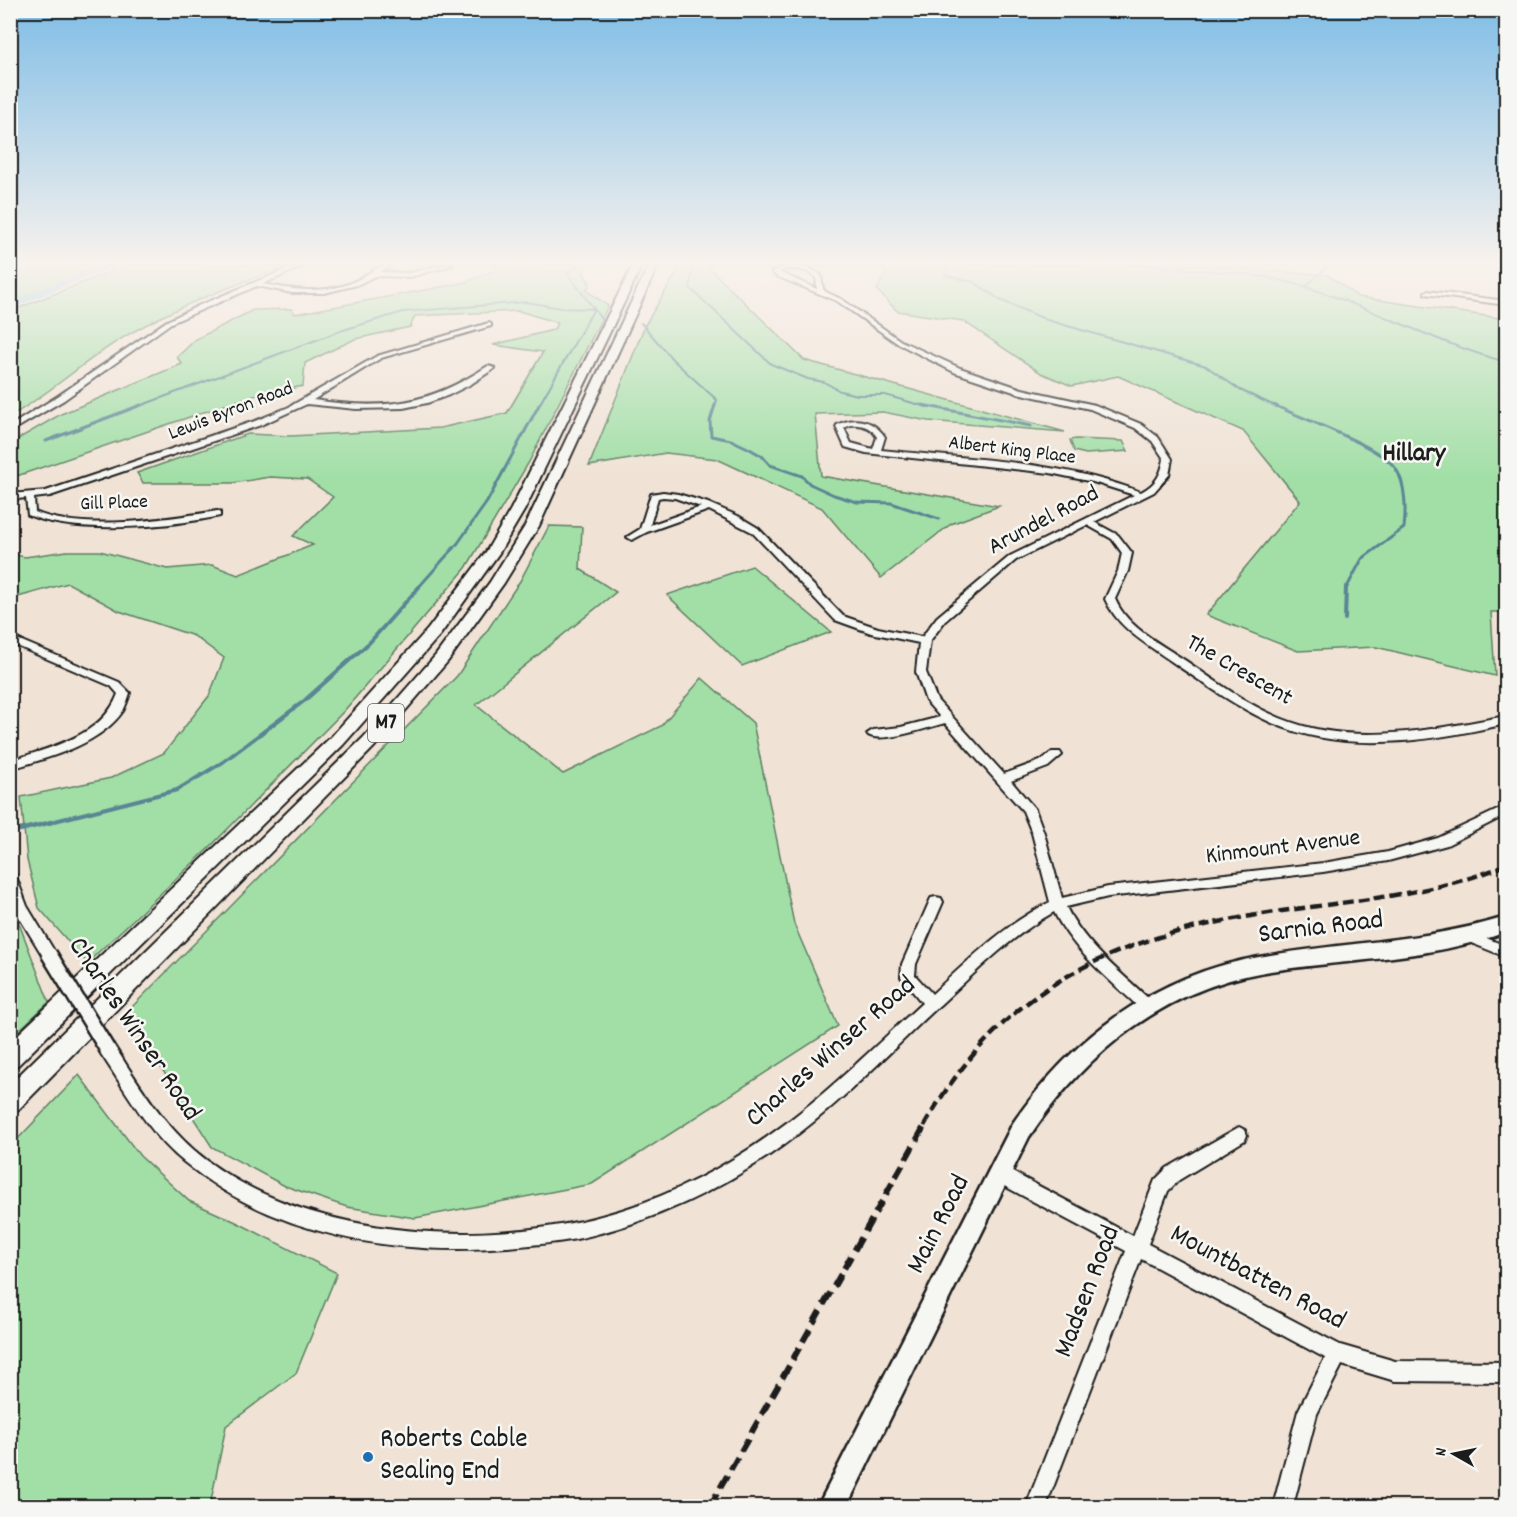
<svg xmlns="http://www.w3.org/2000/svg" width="1517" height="1517" font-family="Dekko,sans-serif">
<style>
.green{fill:#a2dfa7;stroke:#5f7e62;stroke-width:1.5}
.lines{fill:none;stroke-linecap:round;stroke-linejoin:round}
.stream-far3{stroke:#5a8594;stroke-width:2}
.stream-far2{stroke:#5a8594;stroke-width:3}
.stream-far1{stroke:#5a8594;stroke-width:4}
.stream{stroke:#5a8594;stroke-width:4.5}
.river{fill:#83cbe4;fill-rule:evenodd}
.minor-casing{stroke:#1c1c1c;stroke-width:4}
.major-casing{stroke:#1c1c1c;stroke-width:5}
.highway-casing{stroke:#1c1c1c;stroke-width:4}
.minor{fill:#f6f6f2;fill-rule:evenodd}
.major{fill:#f6f6f2;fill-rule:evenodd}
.highway{fill:#f6f6f2;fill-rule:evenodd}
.rail-far1{stroke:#1c1c1c;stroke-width:4.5;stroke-dasharray:11 5;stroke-linecap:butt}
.rail{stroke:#1c1c1c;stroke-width:6;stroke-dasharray:14 7;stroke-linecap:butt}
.minor-bridge-casing{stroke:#1c1c1c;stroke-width:19;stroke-linecap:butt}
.minor-bridge{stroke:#f6f6f2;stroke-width:14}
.poi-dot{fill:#1f6fb2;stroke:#f6f6f2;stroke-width:2}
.labels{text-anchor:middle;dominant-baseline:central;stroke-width:5;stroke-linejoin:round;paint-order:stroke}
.far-street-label{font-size:20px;fill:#1c1c1c;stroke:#f6f6f2}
.shield{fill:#f6f6f2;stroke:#5d5d5c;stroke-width:1.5}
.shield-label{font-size:22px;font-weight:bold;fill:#1c1c1c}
.street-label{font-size:24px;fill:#1c1c1c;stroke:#f6f6f2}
.far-district-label{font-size:26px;font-weight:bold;fill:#1c1c1c;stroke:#f6f6f2}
.near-street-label{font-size:28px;fill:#1c1c1c;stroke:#f6f6f2}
.near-poi-label{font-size:28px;fill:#1c1c1c;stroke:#f6f6f2;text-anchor:start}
</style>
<rect width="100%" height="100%" fill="#f0e3d6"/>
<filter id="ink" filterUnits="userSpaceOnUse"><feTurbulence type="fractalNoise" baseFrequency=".0167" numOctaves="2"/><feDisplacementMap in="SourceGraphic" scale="12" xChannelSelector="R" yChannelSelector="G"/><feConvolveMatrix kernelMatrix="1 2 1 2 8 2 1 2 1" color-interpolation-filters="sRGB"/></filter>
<g filter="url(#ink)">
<!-- green -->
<g class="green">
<polygon points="11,265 99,265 92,272 11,302"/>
<path d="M116,265H289C238,284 187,302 140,328C94,352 55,390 11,416V311L112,271Z"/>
<polygon points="492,265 587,265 583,272 590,284 586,290 608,306 529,462 466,568 344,711 209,848 87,963 39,908 27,860 21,797 111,778 164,753 209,696 224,658 194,636 119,611 68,583 18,597 11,602 11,554 25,557 67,551 100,551 167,569 212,565 238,575 313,545 293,536 333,497 307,479 270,477 233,483 143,483 137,473 248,434 291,436 440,428 507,413 543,352 493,345 553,330 558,323 519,311 415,316 410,327 355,339 305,363 303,386 248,397 11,478 11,443 61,414 182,364 177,357 196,339 253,310 292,309 295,314 463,283 494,271"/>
<polygon points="681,265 712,265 709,268 804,360 1065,432 928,421 883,412 815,414 821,476 999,506 951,524 881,578 822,508 717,459 666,453 589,466 645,325"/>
<polygon points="870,265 1194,265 1328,275 1358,297 1506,319 1506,612 1491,612 1495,676 1376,647 1298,651 1206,615 1300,501 1243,431 1118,376 1072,386 1041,373 963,321 897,311 877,290 887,271"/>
<polygon points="1076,439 1123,441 1128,451 1086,454 1074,451 1070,440"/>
<polygon points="549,526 582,527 580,569 616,592 476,705 563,774 661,726 702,678 753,723 794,924 838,1026 592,1184 415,1218 347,1207 285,1186 212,1147 126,1013 457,676 520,581"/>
<polygon points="752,566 831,632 742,666 667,595"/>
<polygon points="10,900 49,1002 11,1038 10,1038"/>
<polygon points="79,1075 140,1156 189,1201 236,1222 337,1273 296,1373 226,1426 210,1506 11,1506 11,1146"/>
</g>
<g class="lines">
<!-- stream-far3 -->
<g class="stream-far3">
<polyline points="579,265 567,273 603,321"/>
<polyline points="693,265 690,288 771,364 808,379 824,382 840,391 858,395 885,395 927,407"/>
<polyline points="945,265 945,275 974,282 1000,300 1047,320 1206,366 1240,390 1277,407"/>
<path d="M1143,265C1191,271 1241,270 1288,282C1363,302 1431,342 1506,362"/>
<polyline points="1305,287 1326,268"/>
<polyline points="641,323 673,360 717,400 715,407"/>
<polyline points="137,407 340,331 403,312 527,302 561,308 594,309"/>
<polyline points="538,407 594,309"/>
</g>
<!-- stream-far2 -->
<g class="stream-far2">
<polyline points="715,405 710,421 711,436 731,440 748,448 762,456 770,465 802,476 810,484 834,495 857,502 891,503 939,519"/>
<polyline points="922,405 1031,426"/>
<path d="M1274,405C1301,418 1382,447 1396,469C1406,484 1406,511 1404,528L1362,559L1346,589"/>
<polyline points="46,441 141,405"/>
<polyline points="417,589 458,543 487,502 539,405"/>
</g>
<!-- stream-far1 -->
<g class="stream-far1">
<polyline points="1345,619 1346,587"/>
<polyline points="47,823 177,790 223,762 304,701 370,642 419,587"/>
</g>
<!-- stream -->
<polyline class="stream" points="20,830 52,822"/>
<!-- river -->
<polygon class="river" points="100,265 116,265 10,309 10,302"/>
<defs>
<g id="minor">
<path d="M297,265H306L263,284C292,290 322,294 351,283C364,278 376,265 390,265L380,272L410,273L441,265H453L410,277L375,276L357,285L324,293H292L257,286L171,323L64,400L10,432V426L58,396L167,321L200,305Z"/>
<path d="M799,265L811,269L821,275L823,289L826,292L841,299L901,341L960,368L1022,389L1095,405L1141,424L1158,437L1172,459L1169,475L1154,492L1094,522L1118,535L1132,553L1128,571L1115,599C1128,629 1160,643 1186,661C1217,682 1246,704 1280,718C1353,748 1433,729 1506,716V724C1431,741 1345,755 1272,723C1238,708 1208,686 1178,666C1151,646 1119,631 1105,599L1118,571L1122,553L1112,539L1087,525L1016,560L945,621L930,641L926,672L937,700L1004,774L1040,761L1052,752H1060L1062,755L1048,767L1011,781L1035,809L1044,833L1062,898L1108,887L1323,863L1388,852L1438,838L1506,806V815L1447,845L1388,861L1323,872L1108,897L1066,907C1085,946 1122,973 1152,1002L1155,1006L1152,1010L1147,1012L1142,1010C1110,980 1074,952 1054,912C1017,933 987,961 956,990C899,1042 845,1101 782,1146C723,1189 652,1222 581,1238C557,1243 532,1245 507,1247C395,1256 273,1236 184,1162C149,1134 126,1091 101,1054L99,1049L101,1044L107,1042L113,1044C137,1081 160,1120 194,1150C291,1234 460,1247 581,1221C635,1209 688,1187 735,1158C805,1116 862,1058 922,1003L901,977L902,964L931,898L936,897L941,898L943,902L916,964L915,975L932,994C969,960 1005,924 1050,902L1032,833L1023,811L945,723C930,727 878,745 867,734L873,730L901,727L940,717L926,701L916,672L919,643L871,633L835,620L752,532L709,510L647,532L632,540L627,537L640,529L651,494L663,492L678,494L708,503L738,516L758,528L843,616L878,628L922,637L937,617L1010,556L1134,495L1093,482L1050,473L866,453L845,447L836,427L837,425C855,416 874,420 885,437L881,450C967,459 1058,460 1141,492C1156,484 1161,475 1164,459L1152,441L1135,428L1090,409L1017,393L954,372L897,343L837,301L776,276L772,272L786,266ZM787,269C798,268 807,270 816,277L817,289L779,272ZM851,425C862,424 871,427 877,437L873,449L851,443L844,428ZM663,497L675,498L701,507L650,525L658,498Z"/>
<polygon points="1427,291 1506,301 1506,305 1425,294 1425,292"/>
<path d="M489,323L491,324V326L381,358L313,400C384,410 427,406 488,366L495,368L471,384L449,395L427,403L403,408L356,409L307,404L261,425L50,496L34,498L35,512C82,532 167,519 217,511L220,512V516C170,527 74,535 28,515L26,498L10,500V494L46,491L255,421L289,407L377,356Z"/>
<path d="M10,636L119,682L130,693C128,699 126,705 123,711C100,745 48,758 10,769V761C50,747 102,737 118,694L111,686L10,643Z"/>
<polygon points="10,873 15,874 27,906 56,954 54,958 49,960 44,958 13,907 10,899"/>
<polygon points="1469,931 1506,946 1506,957 1464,940 1462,936 1464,932"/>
<polygon points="1239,1127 1245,1130 1247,1135 1245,1140 1179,1180 1168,1191 1148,1244 1340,1345 1395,1361 1506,1362 1506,1382 1395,1381 1342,1365 1317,1414 1293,1506 1273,1506 1298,1411 1325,1358 1141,1259 1046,1506 1026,1506 1126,1251 993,1180 990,1174 993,1168 999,1166 1005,1168 1133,1236 1155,1180 1167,1168"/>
</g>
<path id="major" d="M1506,917V932C1433,959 1354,959 1278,970C1170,984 1088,1049 1029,1137L847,1506H818L1013,1123C1072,1037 1155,975 1259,957C1342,942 1425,942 1506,917Z"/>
<g id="highway">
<polygon points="633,265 642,265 525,509 499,553 440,635 343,745 18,1065 10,1068 10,1042 331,737 428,629 486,552 511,509"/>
<polygon points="649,265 658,265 539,526 504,583 448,661 375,746 19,1109 10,1112 10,1084 363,738 436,655 490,582 525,526"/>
</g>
</defs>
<!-- minor casing -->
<use href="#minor" class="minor-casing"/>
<!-- major casing -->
<use href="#major" class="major-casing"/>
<!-- highway casing -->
<use href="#highway" class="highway-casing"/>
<!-- minor -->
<use href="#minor" class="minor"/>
<!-- major -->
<use href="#major" class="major"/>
<!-- highway -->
<use href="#highway" class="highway"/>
<!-- rail-far1 -->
<path class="rail-far1" d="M924,1126C1013,968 1141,929 1311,907C1377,898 1443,891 1506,865"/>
<!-- rail -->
<polyline class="rail" points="710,1506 925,1125"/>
<defs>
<polyline id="minor-bridge" points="49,954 107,1049"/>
</defs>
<!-- minor-bridge casing -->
<use href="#minor-bridge" class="minor-bridge-casing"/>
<!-- minor-bridge -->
<use href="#minor-bridge" class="minor-bridge"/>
</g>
</g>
<!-- sky -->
<linearGradient id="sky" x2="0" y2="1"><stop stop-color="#7fbde6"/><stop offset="0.55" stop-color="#f8f2ed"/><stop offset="1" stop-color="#f8f2ed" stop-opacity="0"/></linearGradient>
<rect width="1517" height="478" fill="url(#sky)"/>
<!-- markers -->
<circle class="poi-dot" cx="368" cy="1457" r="6"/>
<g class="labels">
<!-- far-street labels -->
<g class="far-street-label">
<text transform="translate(231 412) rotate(-21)">Lewis Byron Road</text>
<text transform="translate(1012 451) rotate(7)">Albert King Place</text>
<text transform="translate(114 504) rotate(-2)">Gill Place</text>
</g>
<!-- shield labels -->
<rect class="shield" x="368" y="704" width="36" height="38" rx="4.5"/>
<g class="shield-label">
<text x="386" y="723">M7</text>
</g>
<!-- street labels -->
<g class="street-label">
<text transform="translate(1044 521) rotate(-28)">Arundel Road</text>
<text transform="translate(1239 671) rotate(30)">The Crescent</text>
<text transform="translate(1283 848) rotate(-7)">Kinmount Avenue</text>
</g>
<!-- far-district labels -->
<g class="far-district-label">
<text x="1414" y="454">Hillary</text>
</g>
<!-- near-street labels -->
<g class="near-street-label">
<text transform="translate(1321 929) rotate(-7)">Sarnia Road</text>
<text transform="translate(133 1030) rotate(56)">Charles Winser Road</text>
<text transform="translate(832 1053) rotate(-41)">Charles Winser Road</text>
<text transform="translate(940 1225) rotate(-63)">Main Road</text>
<text transform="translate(1257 1279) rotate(28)">Mountbatten Road</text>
<text transform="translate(1089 1292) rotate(-69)">Madsen Road</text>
</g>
<!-- near-poi labels -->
<g class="near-poi-label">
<text x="380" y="1441">Roberts Cable<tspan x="380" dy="32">Sealing End</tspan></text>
</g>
</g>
<!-- margin -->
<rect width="1517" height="1517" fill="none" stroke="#f6f6f2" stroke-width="36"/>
<rect x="18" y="18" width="1481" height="1481" fill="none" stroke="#1c1c1c" stroke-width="2" filter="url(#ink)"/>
<!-- north arrow -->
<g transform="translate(1454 1454) rotate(279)" stroke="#f6f6f2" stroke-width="4.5" paint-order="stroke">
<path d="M0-4.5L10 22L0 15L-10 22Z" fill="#1c1c1c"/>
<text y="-9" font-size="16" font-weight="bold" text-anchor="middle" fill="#1c1c1c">N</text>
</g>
</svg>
